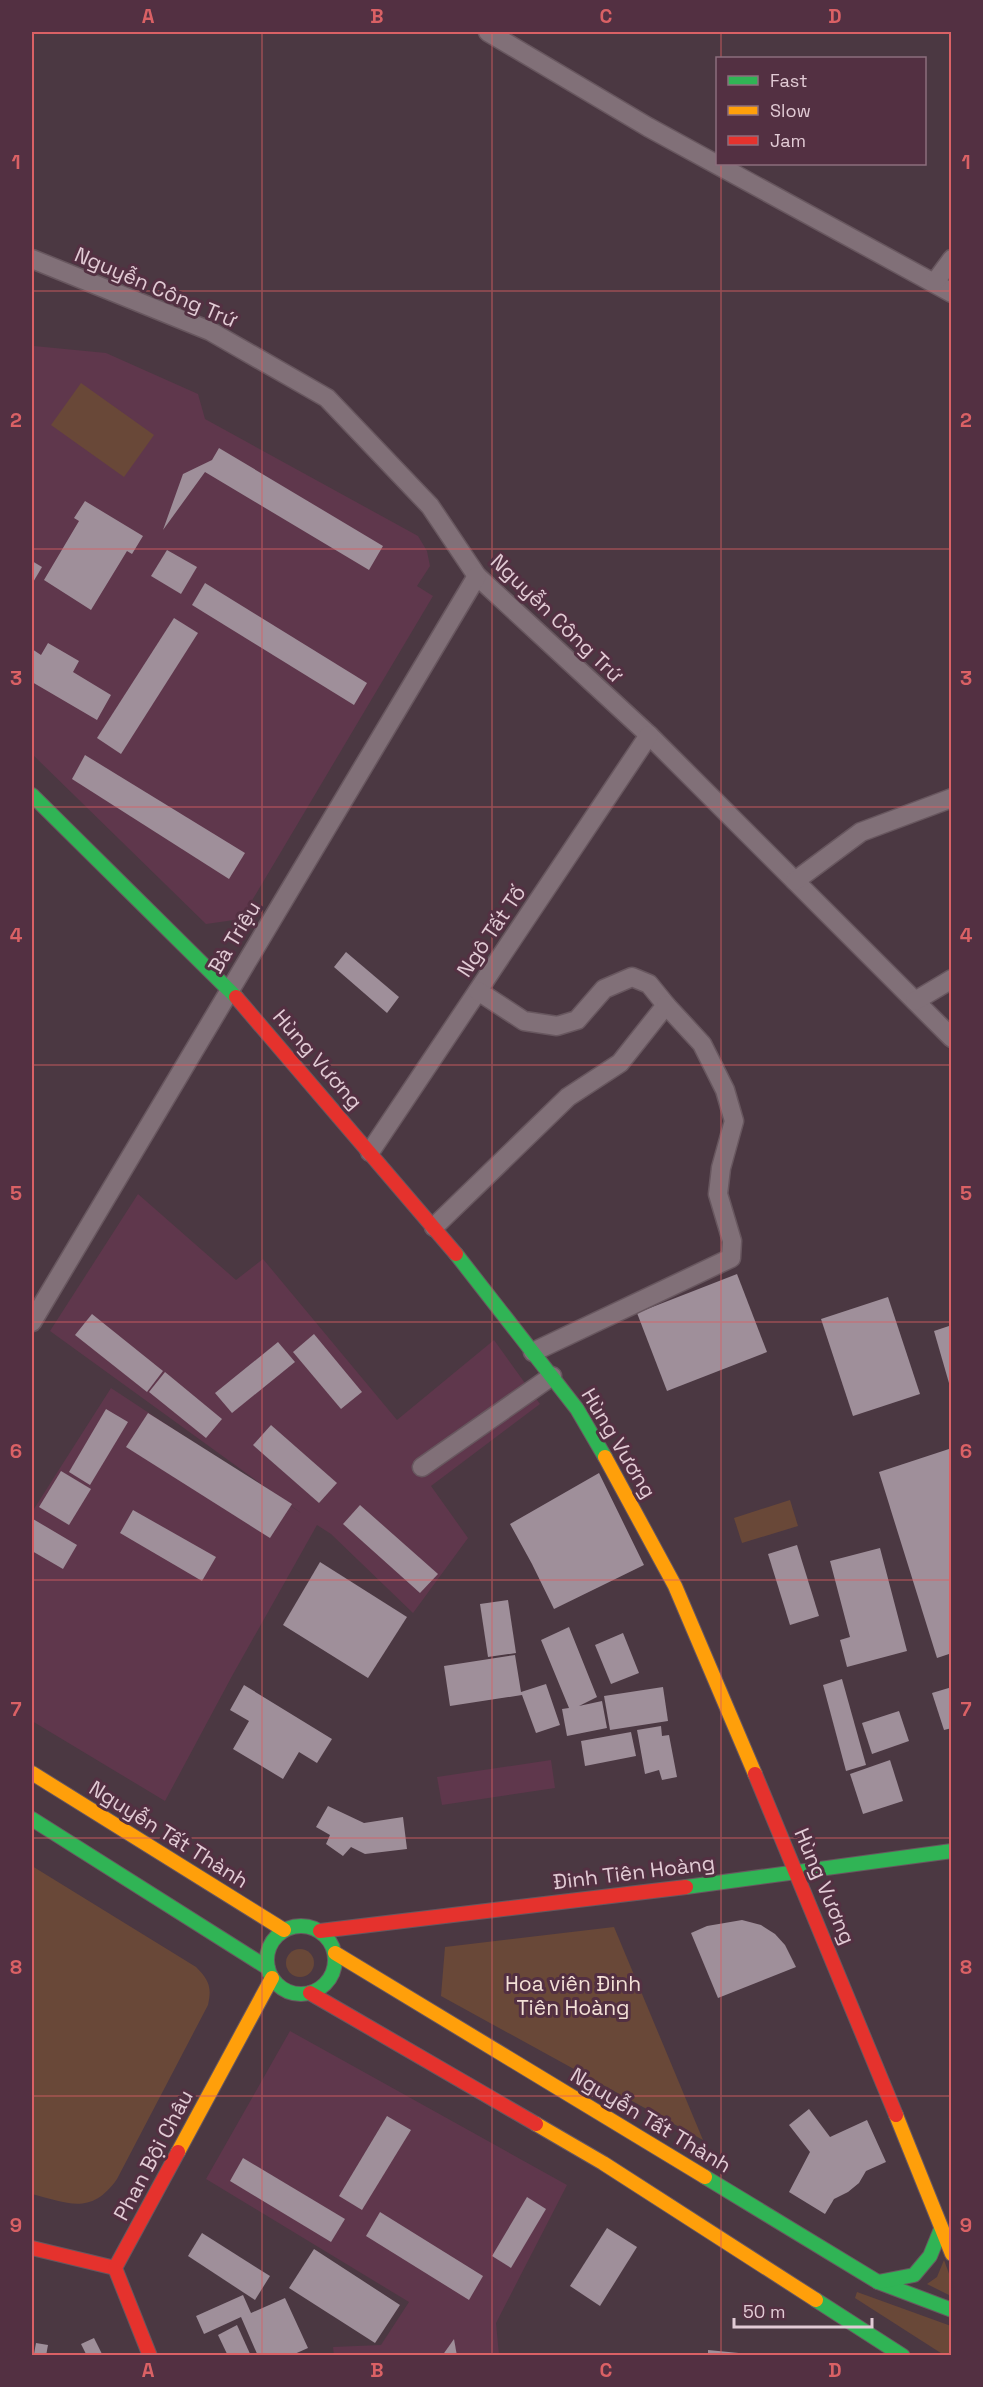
<svg xmlns="http://www.w3.org/2000/svg" width="983" height="2387" font-family="'Space Grotesk',sans-serif">
<style>
.built{fill:#5f374c}
.green{fill:#694838}
.building{fill:#9f8f9a}
.lines{fill:none;stroke-linecap:round;stroke-linejoin:round}
.street-casing{stroke:#68575f;stroke-width:21}
.fast-casing{stroke:#68575f;stroke-width:16}
.slow-casing{stroke:#68575f;stroke-width:16}
.jam-casing{stroke:#68575f;stroke-width:16}
.street{stroke:#817078;stroke-width:18}
.fast{stroke:#30b455;stroke-width:14}
.slow{stroke:#ff9f0a;stroke-width:14}
.jam{stroke:#e5322d;stroke-width:14}
.grid{fill:none;stroke:#da6165;stroke-width:1.5;stroke-opacity:0.55}
.labels{text-anchor:middle;dominant-baseline:central;stroke-width:6;stroke-linejoin:round;paint-order:stroke}
.street-label{font-size:21px;fill:#e2cbd5;stroke:#533042}
.park-label{font-size:21px;fill:#f3e0d6;stroke:#533042}
.neatline{fill:none;stroke:#da6165;stroke-width:2}
.grid-label{font-size:20px;text-anchor:middle;font-weight:bold;fill:#da6165}
</style>
<rect width="100%" height="100%" fill="#4b3842"/>
<!-- built -->
<g class="built">
<polygon points="34,346 106,353 198,394 205,419 418,536 427,551 430,566 417,586 433,596 241,919 206,924 32,754 32,351"/>
<polygon points="138,1194 236,1280 263,1259 397,1420 494,1340 540,1404 431,1486 468,1538 413,1613 331,1534 317,1525 232,1676 165,1801 32,1721 32,1512 111,1388 301,1513 50,1331"/>
<polygon points="551,1760 555,1788 442,1805 437,1777"/>
<polygon points="290,2031 567,2185 496,2323 499,2355 334,2356 333,2347 381,2345 409,2302 206,2179"/>
</g>
<!-- green -->
<g class="green">
<polygon points="81,383 154,435 124,477 51,425"/>
<polygon points="790,1500 798,1526 742,1543 734,1518"/>
<path d="M32,1866L196,1967C209,1980 212,1987 208,2005L117,2179C91,2216 68,2203 32,2194Z"/>
<polygon points="614,1927 703,2140 441,1996 445,1947"/>
<circle cx="300" cy="1963" r="14"/>
<polygon points="944,2260 951,2279 951,2296 927,2284 937,2277"/>
<polygon points="857,2292 951,2326 951,2355 944,2355 855,2298"/>
</g>
<!-- building -->
<g class="building">
<polygon points="219,448 383,546 369,570 205,472 163,530 183,474 212,460"/>
<polygon points="85,501 143,536 132,554 127,551 91,610 44,580 79,521 74,518"/>
<polygon points="167,550 197,567 181,594 151,576"/>
<polygon points="32,561 42,567 32,584"/>
<polygon points="205,583 367,683 354,705 192,605"/>
<polygon points="174,618 198,633 121,754 97,738"/>
<polygon points="48,643 79,661 73,672 111,695 97,720 32,682 32,649 41,655"/>
<polygon points="85,755 245,853 229,879 72,779"/>
<polygon points="346,952 399,997 387,1013 334,967"/>
<polygon points="737,1274 767,1352 667,1391 637,1313"/>
<polygon points="888,1297 920,1394 853,1416 821,1319"/>
<polygon points="92,1314 163,1371 147,1392 75,1335"/>
<polygon points="952,1325 952,1389 951,1390 934,1331"/>
<polygon points="314,1334 362,1392 341,1409 293,1352"/>
<polygon points="278,1342 295,1362 232,1413 215,1393"/>
<polygon points="165,1372 222,1419 206,1438 149,1392"/>
<polygon points="106,1409 128,1422 90,1485 69,1472"/>
<polygon points="148,1413 292,1504 270,1538 126,1447"/>
<polygon points="271,1425 337,1483 319,1503 253,1445"/>
<polygon points="952,1448 952,1653 937,1658 879,1472"/>
<polygon points="61,1471 91,1489 69,1525 39,1507"/>
<polygon points="599,1473 644,1565 554,1609 532,1564 510,1524"/>
<polygon points="360,1505 438,1574 420,1593 343,1524"/>
<polygon points="133,1510 216,1557 202,1581 120,1533"/>
<polygon points="33,1519 77,1545 63,1569 32,1551"/>
<polygon points="797,1545 819,1616 790,1625 768,1554"/>
<polygon points="880,1548 907,1651 847,1667 840,1640 850,1637 830,1561"/>
<polygon points="320,1562 407,1617 368,1678 283,1625"/>
<polygon points="508,1600 516,1653 488,1657 480,1604"/>
<polygon points="569,1627 597,1697 579,1706 602,1701 607,1728 567,1736 562,1709 569,1708 541,1640"/>
<polygon points="623,1633 639,1673 611,1684 595,1645"/>
<polygon points="515,1655 521,1692 546,1684 560,1725 536,1733 522,1695 450,1706 444,1666"/>
<polygon points="842,1679 866,1765 846,1771 823,1685"/>
<polygon points="244,1685 332,1739 317,1763 299,1752 283,1779 233,1749 249,1721 230,1710"/>
<polygon points="663,1687 668,1721 610,1730 604,1696"/>
<polygon points="952,1687 952,1728 944,1730 932,1693"/>
<polygon points="899,1711 909,1741 872,1754 862,1723"/>
<polygon points="661,1726 662,1736 669,1735 677,1777 662,1780 659,1770 645,1774 637,1730"/>
<polygon points="631,1732 636,1756 585,1766 581,1741"/>
<polygon points="890,1760 903,1801 863,1814 850,1774"/>
<polygon points="328,1806 364,1823 403,1817 407,1849 365,1854 351,1847 343,1856 326,1844 330,1835 316,1827"/>
<polygon points="742,1920 761,1925 775,1934 785,1945 796,1967 718,1998 691,1933 707,1926"/>
<polygon points="809,2109 830,2137 867,2120 886,2162 866,2171 859,2183 848,2192 834,2199 825,2214 789,2192 810,2152 789,2125"/>
<polygon points="387,2116 411,2130 362,2210 339,2196"/>
<polygon points="243,2158 345,2219 331,2242 230,2181"/>
<polygon points="527,2197 546,2209 511,2268 492,2256"/>
<polygon points="380,2212 483,2276 469,2300 366,2236"/>
<polygon points="607,2228 637,2247 600,2306 570,2286"/>
<polygon points="202,2233 270,2276 255,2300 188,2256"/>
<polygon points="314,2249 400,2305 375,2343 289,2288"/>
<polygon points="243,2295 251,2313 285,2298 308,2348 290,2356 258,2356 241,2317 204,2334 196,2316"/>
<polygon points="237,2325 251,2356 228,2356 218,2335"/>
<polygon points="94,2338 102,2354 87,2356 81,2344"/>
<polygon points="454,2339 457,2356 442,2356"/>
<polygon points="36,2343 48,2345 46,2356 34,2354"/>
<polygon points="708,2350 749,2354 749,2356 708,2356"/>
</g>
<g class="lines">
<defs>
<g id="street">
<polyline points="488,32 648,127 952,293"/>
<polyline points="32,259 210,331 327,398 430,506 477,576 649,735 952,1038"/>
<polyline points="935,282 952,259"/>
<polyline points="795,881 861,832 952,798"/>
<polyline points="915,1001 952,979"/>
<polyline points="370,1152 649,735"/>
<polyline points="434,1227 568,1097 620,1063 666,1005 649,984 632,977 604,989 577,1020 557,1026 524,1021 478,991"/>
<polyline points="32,1322 477,576"/>
<polyline points="533,1352 731,1258 732,1241 718,1194 721,1168 734,1121 725,1090 702,1044 666,1005"/>
<polyline points="422,1467 552,1376"/>
</g>
<g id="fast">
<polyline points="32,795 236,997"/>
<polyline points="456,1254 577,1409 605,1457"/>
<polyline points="32,1819 268,1968"/>
<polyline points="686,1887 952,1851"/>
<circle cx="301" cy="1960" r="34"/>
<polyline points="705,2177 878,2282 952,2310"/>
<polyline points="878,2282 914,2275 930,2256 941,2229"/>
<polyline points="816,2300 903,2356"/>
</g>
<g id="slow">
<polyline points="605,1457 675,1586 755,1774"/>
<polyline points="32,1773 284,1930"/>
<polyline points="335,1953 705,2177"/>
<polyline points="896,2115 952,2254"/>
<polyline points="536,2124 603,2163 816,2300"/>
<polyline points="178,2152 272,1978"/>
</g>
<g id="jam">
<polyline points="236,997 456,1254"/>
<polyline points="755,1774 896,2115"/>
<polyline points="320,1931 686,1887"/>
<polyline points="310,1993 536,2124"/>
<polyline points="32,2248 115,2268"/>
<polyline points="150,2356 115,2268 178,2152"/>
</g>
</defs>
<!-- street casing -->
<use href="#street" class="street-casing"/>
<!-- fast casing -->
<use href="#fast" class="fast-casing"/>
<!-- slow casing -->
<use href="#slow" class="slow-casing"/>
<!-- jam casing -->
<use href="#jam" class="jam-casing"/>
<!-- street -->
<use href="#street" class="street"/>
<!-- fast -->
<use href="#fast" class="fast"/>
<!-- slow -->
<use href="#slow" class="slow"/>
<!-- jam -->
<use href="#jam" class="jam"/>
</g>
<!-- grid -->
<path class="grid" d="M262,32V2356M492,32V2356M721,32V58M721,164V2356M32,291H952M32,549H952M32,807H952M32,1065H952M32,1322H952M32,1580H952M32,1838H952M32,2096H952"/>
<g class="labels">
<!-- street labels -->
<g class="street-label">
<text transform="translate(156 287) rotate(23)">Nguyễn Công Trứ</text>
<text transform="translate(557 618) rotate(44)">Nguyễn Công Trứ</text>
<text transform="translate(491 931) rotate(-56)">Ngô Tất Tố</text>
<text transform="translate(234 937) rotate(-59)">Bà Triệu</text>
<text transform="translate(318 1059) rotate(49)">Hùng Vương</text>
<text transform="translate(619 1443) rotate(59)">Hùng Vương</text>
<text transform="translate(169 1834) rotate(32)">Nguyễn Tất Thành</text>
<text transform="translate(634 1872) rotate(-7)">Đinh Tiên Hoàng</text>
<text transform="translate(825 1886) rotate(67)">Hùng Vương</text>
<text transform="translate(651 2120) rotate(31)">Nguyễn Tất Thành</text>
<text transform="translate(153 2155) rotate(-62)">Phan Bội Châu</text>
</g>
<!-- park labels -->
<g class="park-label">
<text x="573" y="1983">Hoa viên Đinh<tspan x="573" dy="24">Tiên Hoàng</tspan></text>
</g>
</g>
<!-- border -->
<rect width="983" height="2387" fill="none" stroke="#533042" stroke-width="66"/>
<!-- legend -->
<rect x="716" y="57" width="210" height="108" fill="#533042" stroke="#8c6e7d" stroke-width="1.5"/>
<rect x="728" y="76" width="30" height="9" fill="#30b455" stroke="#8c6e7d" stroke-width="1.5"/>
<text x="770" y="87" font-size="18" fill="#e2cbd5">Fast</text>
<rect x="728" y="106" width="30" height="9" fill="#ff9f0a" stroke="#8c6e7d" stroke-width="1.5"/>
<text x="770" y="117" font-size="18" fill="#e2cbd5">Slow</text>
<rect x="728" y="136" width="30" height="9" fill="#e5322d" stroke="#8c6e7d" stroke-width="1.5"/>
<text x="770" y="147" font-size="18" fill="#e2cbd5">Jam</text>
<!-- scale -->
<path d="M734 2318v9h138v-9" fill="none" stroke="#e2cbd5" stroke-width="3"/>
<text x="743" y="2318" font-size="18" fill="#e2cbd5" stroke="#533042" stroke-width="4.5" paint-order="stroke">50 m</text>
<rect x="33" y="33" width="917" height="2321" class="neatline"/>
<g class="grid-label">
<text x="148" y="23">A</text>
<text x="377" y="23">B</text>
<text x="606" y="23">C</text>
<text x="835" y="23">D</text>
<text x="16" y="169">1</text>
<text x="966" y="169">1</text>
<text x="16" y="427">2</text>
<text x="966" y="427">2</text>
<text x="16" y="685">3</text>
<text x="966" y="685">3</text>
<text x="16" y="942">4</text>
<text x="966" y="942">4</text>
<text x="16" y="1200">5</text>
<text x="966" y="1200">5</text>
<text x="16" y="1458">6</text>
<text x="966" y="1458">6</text>
<text x="16" y="1716">7</text>
<text x="966" y="1716">7</text>
<text x="16" y="1974">8</text>
<text x="966" y="1974">8</text>
<text x="16" y="2232">9</text>
<text x="966" y="2232">9</text>
<text x="148" y="2377">A</text>
<text x="377" y="2377">B</text>
<text x="606" y="2377">C</text>
<text x="835" y="2377">D</text>
</g>
</svg>
